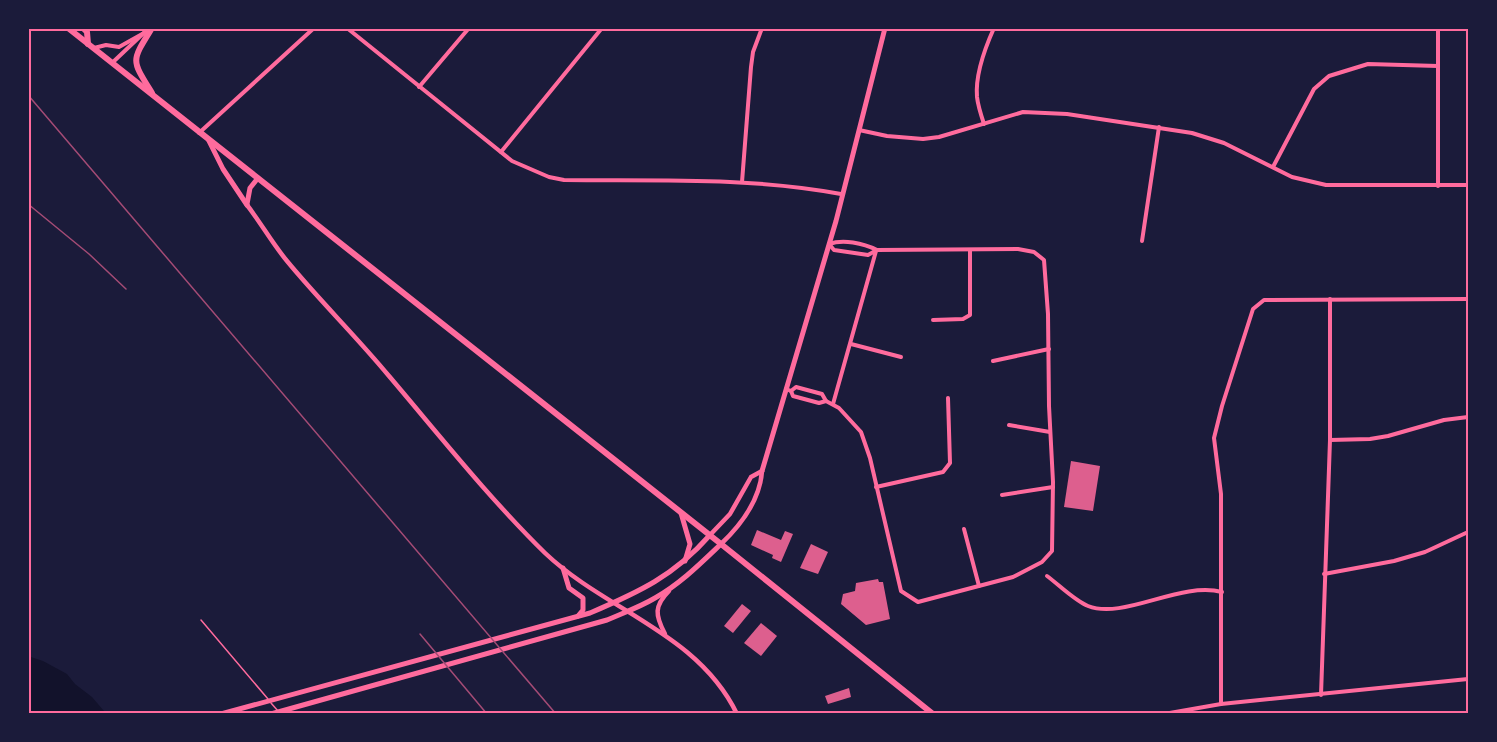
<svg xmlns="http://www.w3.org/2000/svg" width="1497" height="742" font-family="Overpass,sans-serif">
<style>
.water{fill:#12122b}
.building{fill:#dd5f8e}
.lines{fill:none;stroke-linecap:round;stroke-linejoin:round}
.service{stroke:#ff6b9d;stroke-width:1.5}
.minor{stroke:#ff6b9d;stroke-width:4}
.tertiary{stroke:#ff6b9d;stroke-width:4.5}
.secondary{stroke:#ff6b9d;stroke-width:5}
.primary{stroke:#ff6b9d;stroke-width:6}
.rail{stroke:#a44b75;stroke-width:1.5}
.neatline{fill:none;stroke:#ff6b9d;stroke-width:2}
</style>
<rect width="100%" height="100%" fill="#1b1b3a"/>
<!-- water -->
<polygon class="water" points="28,656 43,661 67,674 75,684 92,697 104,711 109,713 29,713"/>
<!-- building -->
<g class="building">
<polygon points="1071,461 1100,466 1093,511 1064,507"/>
<polygon points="757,530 781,540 785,531 793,534 781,562 772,558 773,555 751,545"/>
<polygon points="811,544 828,552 818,574 800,568"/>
<polygon points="878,579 879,582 883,582 890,619 866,625 841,604 843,594 855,591 856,583"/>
<polygon points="742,604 751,611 733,633 724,626"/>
<polygon points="761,623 777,636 761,656 744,643"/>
<polygon points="849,688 851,697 828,704 825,696"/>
</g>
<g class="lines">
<!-- service -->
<g class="service">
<polyline points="201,620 268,699"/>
<polyline points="271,703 278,711"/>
</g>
<!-- minor -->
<g class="minor">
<path d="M347,28L512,161L549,177L564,180C657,181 750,177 841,194"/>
<polyline points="94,48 106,45 119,47 144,33"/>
<polyline points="112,63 149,28"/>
<polyline points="419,87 469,28"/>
<path d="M984,124C981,115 978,106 977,97C975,74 985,48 994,28"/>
<polyline points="859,130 887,136 923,139 939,137 1023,112 1067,114 1192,133 1224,143 1292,177 1326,185 1468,185"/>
<polyline points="199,133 314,28"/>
<polyline points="501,152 602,28"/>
<polyline points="1273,167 1314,89 1329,76 1368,64 1438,66"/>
<polyline points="742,182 751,67 753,52 762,28"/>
<polyline points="1438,186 1438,28"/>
<polyline points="1142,241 1159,127"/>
<polyline points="933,320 963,319 970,315 970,250"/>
<polyline points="851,344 901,357"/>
<polyline points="993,361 1049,349"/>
<path d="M786,389L791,391L796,387L822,394L826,401L839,408L861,432L870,458L901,591L918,602L1013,577L1042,562L1052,551L1053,482L1049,406L1048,314L1044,260L1034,252L1018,249L877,250C863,243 843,239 829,244L834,250L868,255L877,250"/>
<polyline points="791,391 793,396 819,403 826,401"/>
<polyline points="833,404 876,251"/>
<polyline points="1009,425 1050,432"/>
<polyline points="1330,440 1370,439 1388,436 1444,420 1468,417"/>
<polyline points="876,487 943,472 950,463 948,398"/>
<polyline points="1002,495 1053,487"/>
<polyline points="964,529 979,586"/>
<polyline points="1324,574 1394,561 1425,552 1468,532"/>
<path d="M1047,576C1058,584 1075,601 1088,606C1124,620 1180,581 1222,592"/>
<polyline points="1321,695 1330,440 1330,299"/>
<polyline points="1221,704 1221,494 1214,438 1222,406 1253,309 1264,300 1468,299"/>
<polyline points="1164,714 1221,704 1468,679"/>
</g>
<!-- tertiary -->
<g class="tertiary">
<path d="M247,205C261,223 272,243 287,261C319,300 356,336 389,376C440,436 489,498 545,553C606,611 698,633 737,714"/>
<polyline points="710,535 730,514 751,477 762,471"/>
<path d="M721,544C742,524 760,500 762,471"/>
<path d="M665,634C655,615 654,606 669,591"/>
</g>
<!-- secondary -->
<g class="secondary">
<polyline points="209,141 223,169 247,205"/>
<polyline points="247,204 250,188 258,178"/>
<polyline points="762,471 836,221 885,28"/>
<polyline points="681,513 690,544 685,561"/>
<polyline points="563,568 569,588 583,598 583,610 578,616"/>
<path d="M221,714L590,613C639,592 674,576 710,535"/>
<path d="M271,714L607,620C623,613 640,607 655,598C680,584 700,564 721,544"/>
</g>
<!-- primary -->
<g class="primary">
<polyline points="68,28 721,544 933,714"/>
<polyline points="83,28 87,32 88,44"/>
<path d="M152,28C131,62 131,59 152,93"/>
</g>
<!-- rail -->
<g class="rail">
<polyline points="28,95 556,714"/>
<polyline points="28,204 89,254 126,289"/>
<polyline points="420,634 487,714"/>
</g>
</g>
<!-- border -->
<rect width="1497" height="742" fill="none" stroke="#1b1b3a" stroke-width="60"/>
<rect x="30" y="30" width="1437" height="682" class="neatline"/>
</svg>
